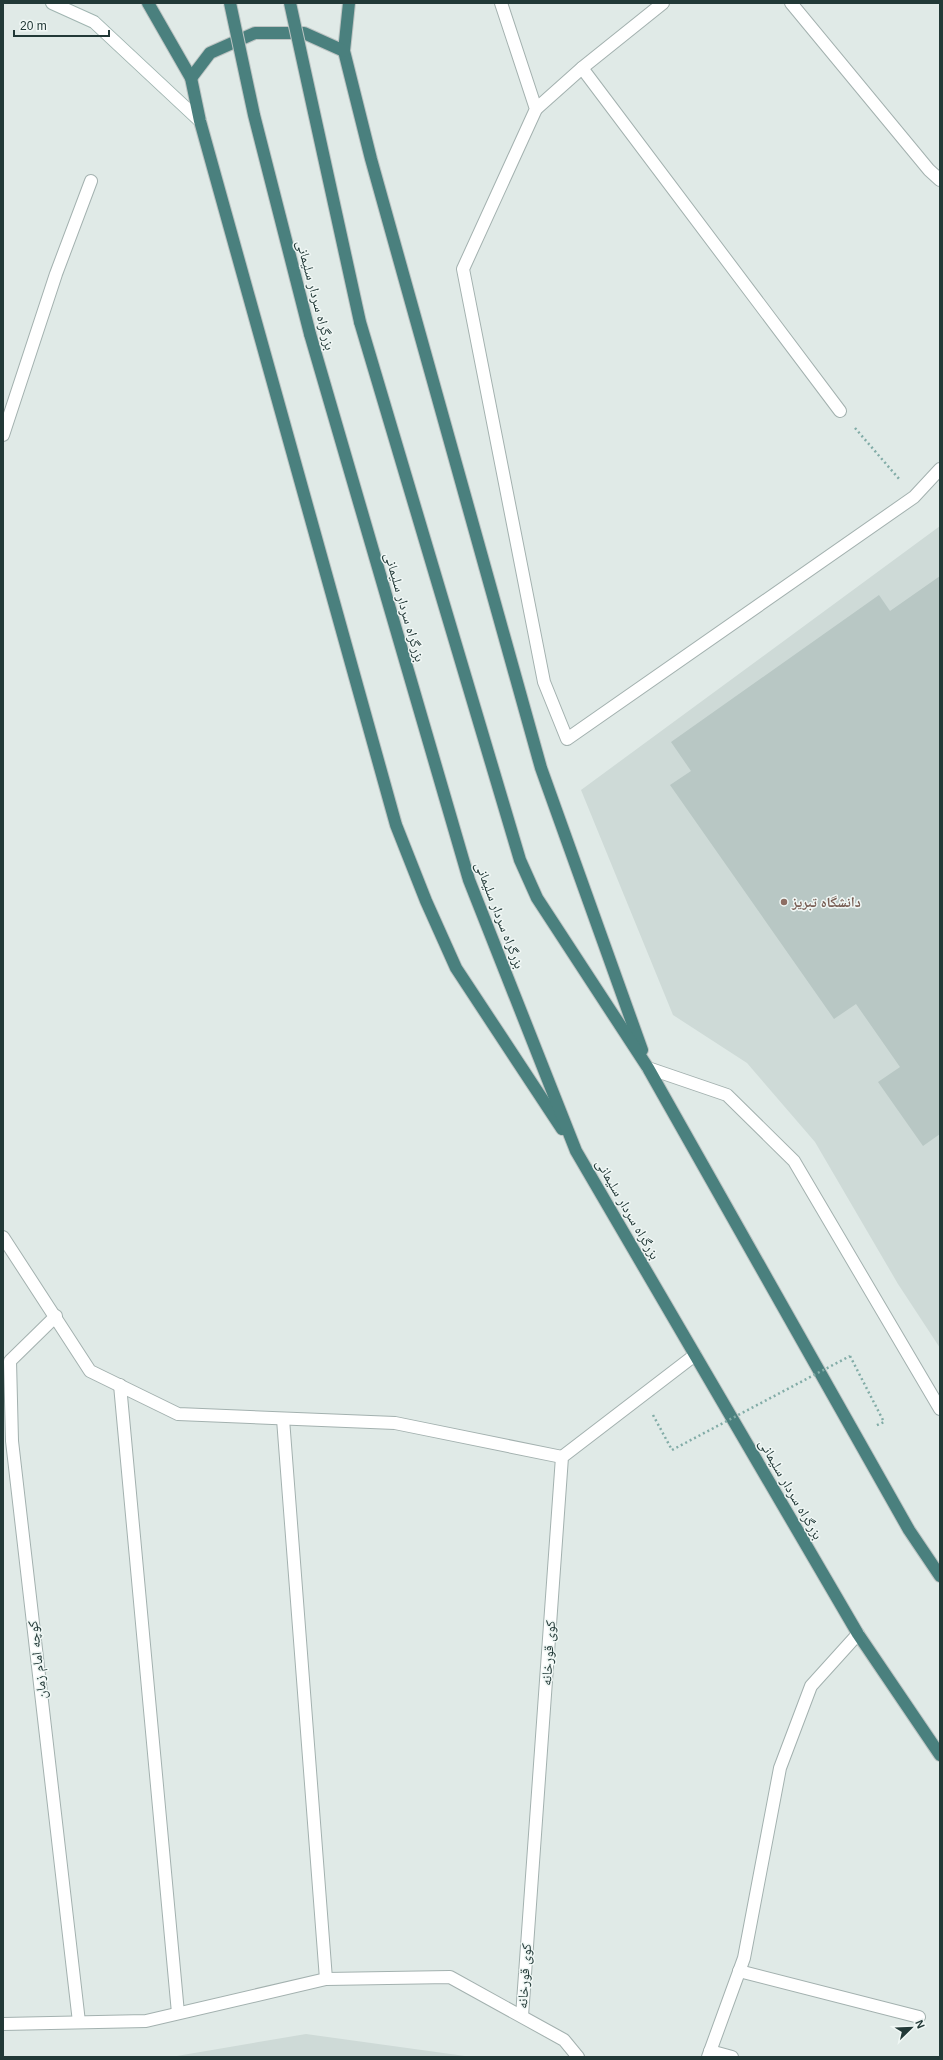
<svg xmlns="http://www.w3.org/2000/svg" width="943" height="2060" font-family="Helvetica,'Noto Naskh Arabic',sans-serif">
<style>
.built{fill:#cedad7}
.building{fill:#b8c7c4}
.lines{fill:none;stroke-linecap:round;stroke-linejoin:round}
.service-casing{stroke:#a3b1af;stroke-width:14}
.minor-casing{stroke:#a3b1af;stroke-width:14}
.secondary-casing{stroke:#a0b5b1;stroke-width:14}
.trunk-casing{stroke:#bdc4c3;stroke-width:14}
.path{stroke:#82aca7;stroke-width:2.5;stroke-dasharray:2 3;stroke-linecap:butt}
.service{stroke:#fff;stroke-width:12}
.minor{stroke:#fff;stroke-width:12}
.secondary{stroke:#fff;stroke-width:12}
.trunk{stroke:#4a807e;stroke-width:12}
.trunk-bridge-casing{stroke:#bdc4c3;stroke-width:14;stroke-linecap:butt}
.path-bridge{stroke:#82aca7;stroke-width:2.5;stroke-dasharray:2 3;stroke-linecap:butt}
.trunk-bridge{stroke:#4a807e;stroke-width:12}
.education-dot{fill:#8d6e63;stroke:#f0f7f5;stroke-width:1.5}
.labels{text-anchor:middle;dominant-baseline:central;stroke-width:3;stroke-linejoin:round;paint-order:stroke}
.street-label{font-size:14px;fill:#223937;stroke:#f0f7f5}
.education-label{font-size:14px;font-weight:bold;fill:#785e54;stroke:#f0f7f5;text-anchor:start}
</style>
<rect width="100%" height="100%" fill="#e0eae7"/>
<!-- built -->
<g class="built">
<polygon points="940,526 940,1348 898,1284 815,1142 747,1063 673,1015 581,790"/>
<polygon points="306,2034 465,2056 466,2057 171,2057"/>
</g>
<!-- building -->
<polygon class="building" points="940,576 940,1134 923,1146 878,1082 900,1067 856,1004 834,1019 670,785 691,771 671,742 879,595 890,611"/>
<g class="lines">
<defs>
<g id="service">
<polyline points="120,1385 178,2013"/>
<polyline points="739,1971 919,2017"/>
<polyline points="710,2051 732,2057"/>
</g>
<g id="minor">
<polyline points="501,3 536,109 463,269 544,682 567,739 914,497 940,469"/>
<polyline points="791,3 929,170 940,180"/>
<polyline points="582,68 840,411"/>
<polyline points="536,109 582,68 663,3"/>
<polyline points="3,435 56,274 91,181"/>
<polyline points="648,1068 727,1095 794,1161 940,1409"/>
<polyline points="3,1237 90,1371 178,1414 395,1423 562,1457"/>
<polyline points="56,1316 10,1361 12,1441 79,2022"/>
<polyline points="283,1419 326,1979"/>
<polyline points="522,2016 562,1457 695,1355"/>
<polyline points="3,2024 146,2021 326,1979 450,1977 564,2040 578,2057"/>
<polyline points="708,2057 744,1958 780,1768 811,1686 858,1634"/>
</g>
<polyline id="secondary" points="52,3 94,22 200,121"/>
<g id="trunk">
<polyline points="148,3 191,78 200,121 396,825 426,901 456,968 562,1129"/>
<polyline points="349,3 344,51 371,159 541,768 642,1050"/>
<polyline points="191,78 210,53 255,33 304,33 344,51"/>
<polyline points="360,322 520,860 537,898 648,1068 909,1530 940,1576"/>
<polyline points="310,334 469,880 576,1151 858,1634 940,1755"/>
</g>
</defs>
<!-- service casing -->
<use href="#service" class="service-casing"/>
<!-- minor casing -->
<use href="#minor" class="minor-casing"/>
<!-- secondary casing -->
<use href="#secondary" class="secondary-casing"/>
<!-- trunk casing -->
<use href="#trunk" class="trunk-casing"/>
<!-- path -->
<g class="path">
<polyline points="855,428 900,480"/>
<polyline points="850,1356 884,1422 875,1426"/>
<polyline points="653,1415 672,1450"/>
</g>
<!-- service -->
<use href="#service" class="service"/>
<!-- minor -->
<use href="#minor" class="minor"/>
<!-- secondary -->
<use href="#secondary" class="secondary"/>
<!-- trunk -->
<use href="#trunk" class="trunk"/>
<defs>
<g id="trunk-bridge">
<polyline points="230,3 254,115 310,334"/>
<polyline points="290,3 360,322"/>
</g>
</defs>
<!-- trunk-bridge casing -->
<use href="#trunk-bridge" class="trunk-bridge-casing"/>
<!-- path-bridge -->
<polyline class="path-bridge" points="672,1450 850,1356"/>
<!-- trunk-bridge -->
<use href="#trunk-bridge" class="trunk-bridge"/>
</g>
<!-- markers -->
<circle class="education-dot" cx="784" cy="902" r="4"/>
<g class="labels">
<!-- street labels -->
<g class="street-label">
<text transform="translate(316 295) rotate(75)">بزرگراه سردار سلیمانی</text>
<text transform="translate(405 607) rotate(74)">بزرگراه سردار سلیمانی</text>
<text transform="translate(500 915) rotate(69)">بزرگراه سردار سلیمانی</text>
<text transform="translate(628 1209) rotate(60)">بزرگراه سردار سلیمانی</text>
<text transform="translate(791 1489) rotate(60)">بزرگراه سردار سلیمانی</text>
<text transform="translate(548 1653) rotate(-86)">کوی قورخانه</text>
<text transform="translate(37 1660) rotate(-97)">کوچه امام زمان</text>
<text transform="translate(524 1976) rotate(-86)">کوی قورخانه</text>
</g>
<!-- education labels -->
<g class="education-label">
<text x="792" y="902">دانشگاه تبریز</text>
</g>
</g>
<!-- border -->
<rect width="943" height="2060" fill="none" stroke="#223937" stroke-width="8"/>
<!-- north arrow -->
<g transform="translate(911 2028) rotate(67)" stroke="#f0f7f5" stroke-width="3" paint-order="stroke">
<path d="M0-3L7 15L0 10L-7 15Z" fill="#223937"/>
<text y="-6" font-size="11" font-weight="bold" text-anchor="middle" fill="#223937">N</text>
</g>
<!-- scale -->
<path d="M14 30v6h95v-6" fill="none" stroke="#223937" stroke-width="2"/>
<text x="20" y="30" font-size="12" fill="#223937" stroke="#f0f7f5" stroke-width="3" paint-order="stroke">20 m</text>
</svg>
